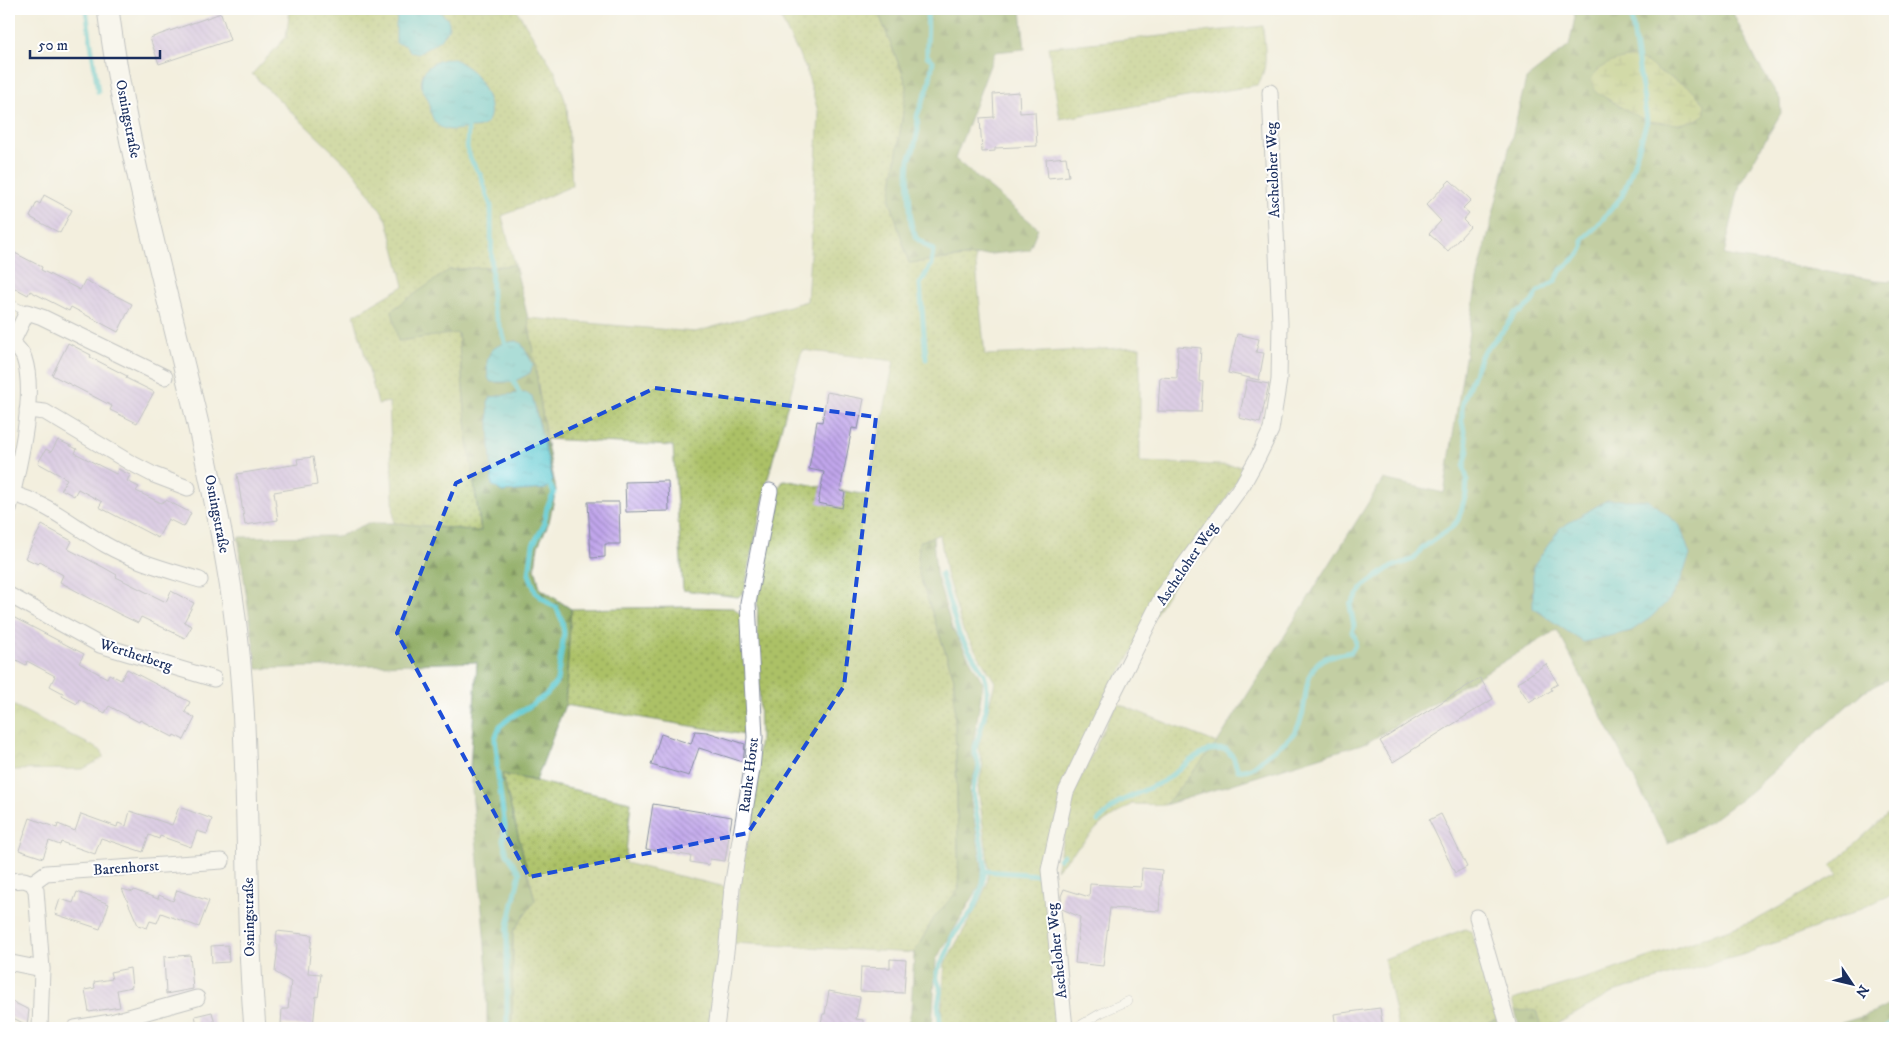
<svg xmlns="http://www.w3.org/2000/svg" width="1904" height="1037" font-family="'IM FELL DW Pica',serif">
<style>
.grass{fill:url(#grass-dots);stroke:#647862}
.forest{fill:url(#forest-firs);stroke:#526b5c}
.wetland{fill:url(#wetland-marsh);stroke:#647862}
.park{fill:url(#park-crowns);stroke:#647862}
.water{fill:url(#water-ripples);stroke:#3a7c96}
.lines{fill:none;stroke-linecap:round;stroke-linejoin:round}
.stream{stroke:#5ac8cf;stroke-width:5}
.building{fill:url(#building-back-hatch)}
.lane-casing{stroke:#878f9e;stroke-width:9}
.street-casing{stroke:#878f9e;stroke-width:17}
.secondary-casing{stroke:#878f9e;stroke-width:23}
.lane{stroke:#fff;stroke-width:8}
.street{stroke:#fff;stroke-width:15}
.secondary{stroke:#fff;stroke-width:21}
.marked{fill:none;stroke:#1d4ed8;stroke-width:4;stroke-dasharray:10 6;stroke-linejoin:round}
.labels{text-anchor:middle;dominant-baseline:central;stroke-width:4;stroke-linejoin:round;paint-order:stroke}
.street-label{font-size:15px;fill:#1b2f5e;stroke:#fff}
</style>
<defs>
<pattern id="grass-dots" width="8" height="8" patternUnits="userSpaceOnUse" patternTransform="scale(1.25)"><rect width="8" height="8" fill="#acc166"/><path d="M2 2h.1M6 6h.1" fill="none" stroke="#8b9d57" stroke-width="1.8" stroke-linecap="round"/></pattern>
<pattern id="forest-firs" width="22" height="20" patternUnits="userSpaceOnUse" patternTransform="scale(1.25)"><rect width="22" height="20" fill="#89a75b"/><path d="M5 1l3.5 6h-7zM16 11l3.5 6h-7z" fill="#6f884e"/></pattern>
<pattern id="wetland-marsh" width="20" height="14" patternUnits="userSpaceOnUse" patternTransform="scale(1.25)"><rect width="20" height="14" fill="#acc166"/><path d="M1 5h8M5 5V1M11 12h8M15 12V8" fill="none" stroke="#8b9d57"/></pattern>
<pattern id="park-crowns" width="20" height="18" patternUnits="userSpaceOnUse" patternTransform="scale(1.25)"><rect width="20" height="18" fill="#acc166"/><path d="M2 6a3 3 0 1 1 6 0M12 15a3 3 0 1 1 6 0" fill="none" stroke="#8b9d57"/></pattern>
<pattern id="water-ripples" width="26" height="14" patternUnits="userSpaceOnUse" patternTransform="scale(1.25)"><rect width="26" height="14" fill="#5ac8cf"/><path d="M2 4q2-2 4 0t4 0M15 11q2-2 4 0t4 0" fill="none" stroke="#4aa3ab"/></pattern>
<pattern id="building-back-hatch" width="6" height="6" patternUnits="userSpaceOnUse" patternTransform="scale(1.25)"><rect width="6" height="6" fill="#c1a6eb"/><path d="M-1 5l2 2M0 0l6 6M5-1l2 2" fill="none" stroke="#9c88c2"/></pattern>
</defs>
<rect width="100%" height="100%" fill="#fff"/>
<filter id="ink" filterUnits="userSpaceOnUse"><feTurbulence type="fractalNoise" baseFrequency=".02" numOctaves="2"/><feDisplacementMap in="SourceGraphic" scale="10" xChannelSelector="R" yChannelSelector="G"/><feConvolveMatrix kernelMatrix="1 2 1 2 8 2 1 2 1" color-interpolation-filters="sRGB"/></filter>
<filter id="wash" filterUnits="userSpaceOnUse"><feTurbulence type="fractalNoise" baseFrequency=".0096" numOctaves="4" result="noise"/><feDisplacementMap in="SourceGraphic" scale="20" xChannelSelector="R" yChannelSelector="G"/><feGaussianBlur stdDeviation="1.12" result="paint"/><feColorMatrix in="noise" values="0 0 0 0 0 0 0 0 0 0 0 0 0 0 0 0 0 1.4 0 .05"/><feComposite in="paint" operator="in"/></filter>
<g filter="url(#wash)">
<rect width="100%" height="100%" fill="#f3efde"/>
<!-- grass -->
<g class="grass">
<polygon points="290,9 516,9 556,73 567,106 572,186 502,216 515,265 449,270 399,341 458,332 468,442 481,531 394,523 389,402 378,404 354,315 404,286 387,220 356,174 252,74 286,37"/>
<polygon points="776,9 877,9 907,85 890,200 909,263 975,256 985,355 1140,347 1140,462 1246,466 1103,700 1042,867 1058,1010 1056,1028 940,1028 945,963 978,905 987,884 989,869 978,787 983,765 978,748 995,682 963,630 946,573 940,534 919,542 918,571 954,678 959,889 934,918 914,953 732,943 760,738 757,584 776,491 784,480 867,495 894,361 802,350 768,478 744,592 738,597 683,590 673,446 546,439 528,318 695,332 807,301 819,115 806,69"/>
<path d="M1263,26C1264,45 1270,69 1257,85L1060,119L1048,47Z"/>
<polygon points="684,607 734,608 744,618 751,736 565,705 571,609"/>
<polygon points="1116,703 1217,743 1165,805 1132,804 1101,824 1056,870 1073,794"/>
<polygon points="502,774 631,802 625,863 726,887 710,1028 512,1028 513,932 535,900"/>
<polygon points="1895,807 1895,893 1836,920 1742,955 1616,991 1550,1028 1541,1028 1536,1010 1515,1011 1512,1000 1609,971 1758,919 1838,874 1831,866"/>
<polygon points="1465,929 1472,932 1497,1019 1468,1028 1398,1028 1384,959"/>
</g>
<!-- forest -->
<g class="forest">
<polygon points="877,9 1021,9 1025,49 995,52 955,159 1038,228 1029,250 909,263 890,200 907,85"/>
<polygon points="1573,9 1731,9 1757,62 1780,99 1781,113 1740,184 1724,255 1876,280 1895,281 1895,676 1864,691 1749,793 1711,821 1668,844 1557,630 1368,742 1165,805 1217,743 1383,479 1444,493 1477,280 1526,79 1569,46 1575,17"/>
<polygon points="515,265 528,318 546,439 556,490 549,522 538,546 535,567 540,588 571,609 565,705 536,781 502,774 535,900 513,932 512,1028 487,1028 487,970 470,767 477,662 257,669 238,537 340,536 368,523 394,523 481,531 468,442 458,333 398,341 392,310 449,270"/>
<polygon points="933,537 936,574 952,628 983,683 972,752 977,766 969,790 982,867 982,882 936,960 932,1028 907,1028 911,1011 914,953 934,918 959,889 954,678 918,571 919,542"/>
<polygon points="1895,1002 1895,1028 1826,1028 1873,1013"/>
<polygon points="1536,1010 1541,1028 1520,1028 1515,1011"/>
<polygon points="1497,1019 1500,1028 1479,1028 1479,1025"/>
</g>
<!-- wetland -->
<path class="wetland" d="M1632,57L1647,62L1658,71L1690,88L1705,104V114L1696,120L1679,124L1647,121L1624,109L1595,91L1591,80C1598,64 1616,60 1632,57Z"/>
<!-- park -->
<polygon class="park" points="9,703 102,751 103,758 83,769 9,770"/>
<!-- water -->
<g class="water">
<path d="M399,9H437C440,13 446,16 448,20C455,34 427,48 418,54L411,52L405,45L396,43V24Z"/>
<path d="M453,58C459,62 466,66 472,71C482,82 503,119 480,127C476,128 472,128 468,128C453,131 436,133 431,113C430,109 431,106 429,102C428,97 424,94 422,88C418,68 436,59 453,58Z"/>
<path d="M516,341L521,343L533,364L530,373L513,382H491C487,378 488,373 487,367C486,348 500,343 516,341Z"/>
<polygon points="520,393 526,393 532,396 553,480 546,489 502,492 492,485 488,402 491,397"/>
<polygon points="1607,500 1649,500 1680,526 1690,555 1679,583 1669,600 1650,618 1631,631 1583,642 1533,608 1533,567 1560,528"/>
</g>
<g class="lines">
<!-- stream -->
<g class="stream">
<polyline points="86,9 98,92"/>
<path d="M468,128L467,148L471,160L481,176L487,196L491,206L492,303C495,319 504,333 507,349"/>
<path d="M926,359L920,284L931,265L933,250L916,238L911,224L908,175L909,160L914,148L918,130L917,116L929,85L933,61L927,56C926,40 930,24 926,9"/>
<polyline points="512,377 522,399"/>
<path d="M1098,821L1119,802L1164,781L1191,760L1209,750L1226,749L1233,757L1238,770C1251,772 1258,763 1267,755C1277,747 1289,741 1296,730C1309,710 1301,683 1316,665C1324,655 1339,655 1351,652C1357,644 1357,640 1352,632L1354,626L1350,605L1365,585L1389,568L1414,559L1421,549L1452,527L1458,520L1466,494L1467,479L1464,467L1468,450L1462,421V407L1465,396L1482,354L1508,325L1515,313L1522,311L1532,302L1538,292L1554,282L1558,276L1561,270L1579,255L1583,247V239L1597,226L1622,196L1631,173L1647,121L1630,9"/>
<polyline points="1059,859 1064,855"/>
<polyline points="985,871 1040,875"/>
<polyline points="507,1028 507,930 520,873 507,854 503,840 505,827 497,768 497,754 495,739 500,726 511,717 530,706 547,694 557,681 564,633 562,620 556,607 551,605 536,593 529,574 533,545 544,525 547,507 554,493 548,481"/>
<path d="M937,1028L940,1023L938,1004L941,990L937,979V972L948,950L952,937L973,910L983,884L985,865L973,792C974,770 985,775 974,751C981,727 993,699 984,674L959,634L941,574"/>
<polyline points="1885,1028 1895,1022"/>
</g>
</g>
<g id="blocks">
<!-- building -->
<g class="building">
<polygon points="221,13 230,40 159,64 150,38"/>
<polygon points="1019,92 1020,113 1035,112 1037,146 995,148 995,151 982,152 980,118 994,117 993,94"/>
<polygon points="1066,157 1069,176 1048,178 1046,159"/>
<polygon points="1450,180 1471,200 1463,208 1469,213 1463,220 1470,227 1448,251 1429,234 1441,221 1426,205"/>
<polygon points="44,195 72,210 60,233 30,217 37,202 40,204"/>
<polygon points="9,250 42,267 41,270 80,290 85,280 132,304 118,332 71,307 69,311 30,291 28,295 9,285"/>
<polygon points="1237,334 1259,339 1256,352 1264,353 1259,380 1228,373"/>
<polygon points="68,343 91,355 90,357 127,376 126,378 154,392 137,423 110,410 112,406 52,375"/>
<polygon points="1178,346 1201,348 1199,381 1203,382 1201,412 1158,411 1160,377 1177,378"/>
<polygon points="1247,380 1269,384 1260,423 1239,418"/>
<polygon points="827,392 864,399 858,429 852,428 840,491 845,492 842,508 818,503 824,472 809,469 817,421 822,422"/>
<polygon points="58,440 77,449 75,453 116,474 118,469 130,475 127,481 139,487 136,491 161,503 166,500 191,513 184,527 168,519 158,538 99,507 102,502 78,489 74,496 61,489 67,479 38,463 46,449 51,452"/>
<polygon points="313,457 317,485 274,492 278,520 245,525 237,474 298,464 297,459"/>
<polygon points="668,481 669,511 626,512 625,482"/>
<polygon points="588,502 619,502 620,544 605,544 605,557 591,558"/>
<polygon points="42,525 72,541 68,549 103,567 117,575 116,577 166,602 171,591 194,603 184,622 192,626 185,638 141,617 138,623 117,613 60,582 63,575 40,562 38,564 25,558"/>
<polygon points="9,615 84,654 79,663 107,678 109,674 121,680 127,669 190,702 185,712 195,718 184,740 174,735 173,737 140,720 139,722 109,706 105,713 79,699 77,704 62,696 63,693 50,686 55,676 27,661 26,665 9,656"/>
<polygon points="1546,664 1558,684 1551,688 1552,690 1538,699 1537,697 1529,702 1517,683"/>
<polygon points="1480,678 1493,699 1393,762 1380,741"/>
<polygon points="695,731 707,732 745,744 743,762 699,748 689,776 651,765 661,734 691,744"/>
<polygon points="653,804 732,817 725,861 710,859 709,865 690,862 691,856 646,849"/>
<polygon points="179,807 212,819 207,834 197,831 191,847 160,836 159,839 149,835 143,852 101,838 95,854 61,842 60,845 49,841 43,858 19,850 30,818 57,828 58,824 75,831 81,814 117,827 118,823 126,826 130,811 172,825"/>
<polygon points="1441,814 1467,867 1455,873 1429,820"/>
<polygon points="1142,868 1162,870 1159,911 1110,908 1103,966 1075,963 1080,917 1062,909 1061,896 1064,889 1089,897 1090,884 1141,887"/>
<polygon points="122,889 133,892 134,890 158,899 159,895 173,901 177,890 209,901 199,927 161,913 157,923 150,921 147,928 138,925"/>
<polygon points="77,892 109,904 100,929 55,914 60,899 73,903"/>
<polygon points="277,931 312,935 308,973 321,974 318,997 316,996 313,1027 281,1024 282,1009 288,1009 291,982 275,972 278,945 276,944"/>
<polygon points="228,945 229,962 212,963 211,946"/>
<polygon points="190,955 193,989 166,994 164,957"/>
<polygon points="890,959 906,960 904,993 860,991 861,967 890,968"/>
<polygon points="130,968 132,987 117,990 120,1007 89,1012 85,990 95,988 94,982 112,979 110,972"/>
<polygon points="829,991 860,997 856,1019 863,1020 863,1028 820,1028 823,1014 825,1014"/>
<polygon points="9,1000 29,1010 27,1025 9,1016"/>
<polygon points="1380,1008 1383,1028 1336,1028 1334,1014"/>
<polygon points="212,1012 216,1028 198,1028 195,1016"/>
</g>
</g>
</g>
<g filter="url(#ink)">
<use href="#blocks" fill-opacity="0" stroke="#878f9e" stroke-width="1"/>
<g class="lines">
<defs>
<g id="lane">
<polyline points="9,303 27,312"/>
<polyline points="1066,1028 1077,1027 1101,1013 1128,1001"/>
</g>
<g id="street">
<path d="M9,341C14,344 22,352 24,358C37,396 18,469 9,509"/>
<polyline points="12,343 27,312 42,317 165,377"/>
<polyline points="27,410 45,412 129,462 154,475 188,488"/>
<path d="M12,494C47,502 76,528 106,545C136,562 168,570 200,580"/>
<polyline points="9,595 100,645 214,679"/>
<polyline points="9,881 24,880 32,883 36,890 42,969 40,1028"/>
<polyline points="32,883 46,873 222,861"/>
<polyline points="1477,917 1509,1028"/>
<polyline points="9,961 12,963 42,969"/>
<polyline points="75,1028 111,1022 197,998"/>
<polyline points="716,1028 727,944 732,887 752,769 755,737 748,603 770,491"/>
<polyline points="1065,1028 1049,870 1066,792 1109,702 1164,593 1243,484 1258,457 1271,430 1279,380 1280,323 1270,92"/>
</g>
<path id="secondary" d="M108,9C133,203 199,389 230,583C254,730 242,880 255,1028"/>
</defs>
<!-- lane casing -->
<use href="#lane" class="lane-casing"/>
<!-- street casing -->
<use href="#street" class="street-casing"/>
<!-- secondary casing -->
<use href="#secondary" class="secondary-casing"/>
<!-- lane -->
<use href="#lane" class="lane"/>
<!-- street -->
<use href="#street" class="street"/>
<!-- secondary -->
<use href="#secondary" class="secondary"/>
</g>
</g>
<!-- marked area -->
<path d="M0 0H1904V1037H0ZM655,388L876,417L844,686L748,833L529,877L397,633L456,483Z" fill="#f3efde" fill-opacity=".55" fill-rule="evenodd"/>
<path class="marked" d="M655,388L876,417L844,686L748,833L529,877L397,633L456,483Z"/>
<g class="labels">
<!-- street labels -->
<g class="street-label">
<text transform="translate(128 119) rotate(79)">Osningstraße</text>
<text transform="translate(1273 170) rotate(-92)">Ascheloher Weg</text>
<text transform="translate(217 514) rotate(79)">Osningstraße</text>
<text transform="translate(1187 564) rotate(-56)">Ascheloher Weg</text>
<text transform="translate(136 655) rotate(18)">Wertherberg</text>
<text transform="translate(749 775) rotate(-83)">Rauhe Horst</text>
<text transform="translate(126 868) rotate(-4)">Barenhorst</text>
<text transform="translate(249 917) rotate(-91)">Osningstraße</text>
<text transform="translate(1057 951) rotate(-96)">Ascheloher Weg</text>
</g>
</g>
<!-- margin -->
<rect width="1904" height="1037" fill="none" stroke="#fff" stroke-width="30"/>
<!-- north arrow -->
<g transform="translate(1852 984) rotate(125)" stroke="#ffffff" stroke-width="4" paint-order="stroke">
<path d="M0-4L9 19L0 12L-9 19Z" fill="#1b2f5e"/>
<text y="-8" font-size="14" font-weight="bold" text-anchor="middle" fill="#1b2f5e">N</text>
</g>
<!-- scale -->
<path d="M30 50v8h130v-8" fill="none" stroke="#1b2f5e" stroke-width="2.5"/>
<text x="38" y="50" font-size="15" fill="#1b2f5e" stroke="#ffffff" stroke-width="4" paint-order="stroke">50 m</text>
</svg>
